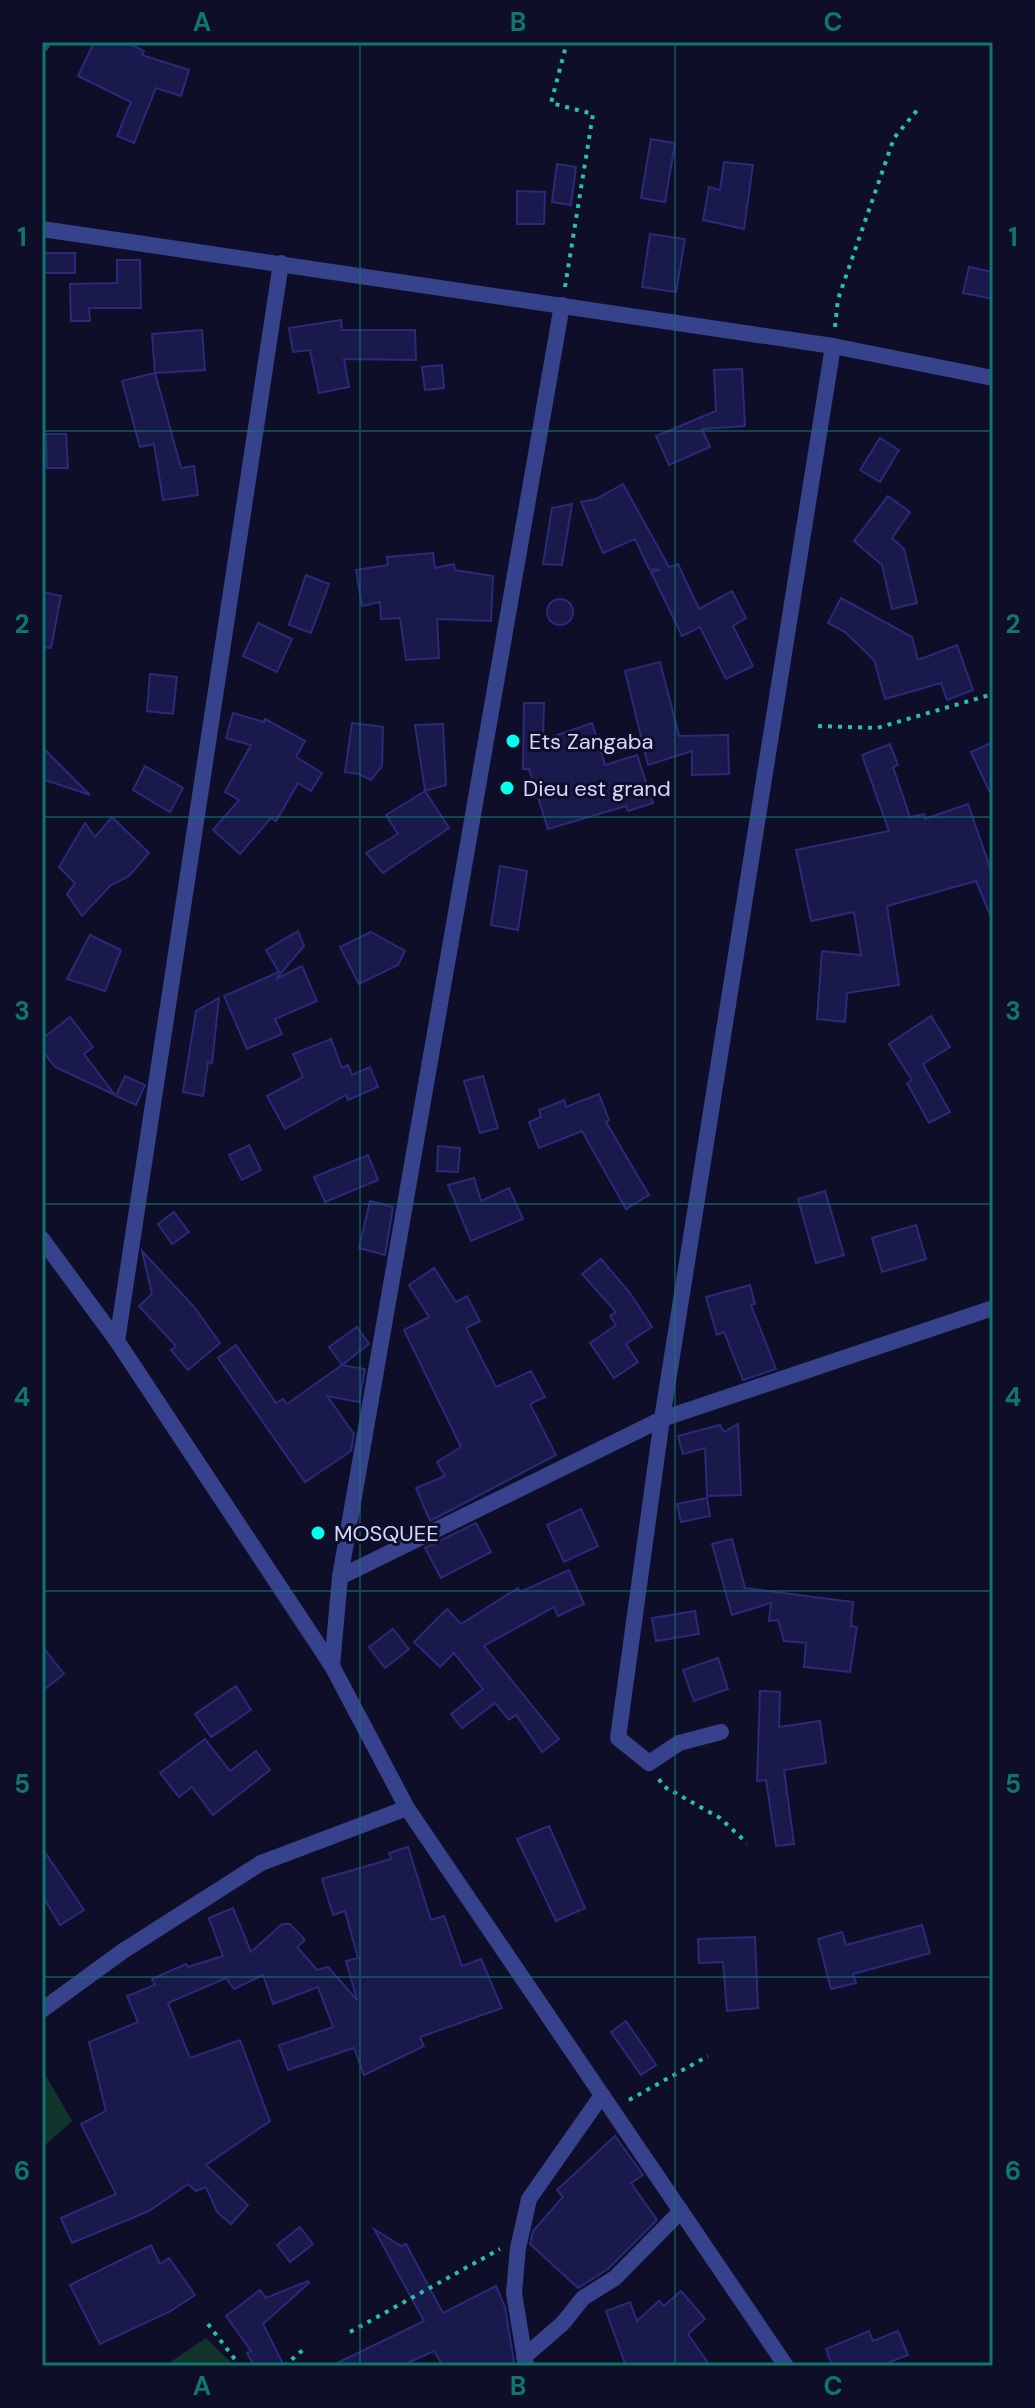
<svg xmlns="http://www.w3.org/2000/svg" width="1035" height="2408" font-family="'DM Sans',sans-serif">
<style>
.green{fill:#11342c}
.building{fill:#1a194b;stroke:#2b2979;stroke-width:2}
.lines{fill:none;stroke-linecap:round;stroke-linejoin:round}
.path{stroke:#27c29e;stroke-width:4;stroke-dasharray:4 6;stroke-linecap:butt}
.street{stroke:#36428b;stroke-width:16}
.grid{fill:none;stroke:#0f766e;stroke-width:2;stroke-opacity:0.55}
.poi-dot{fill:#02ffec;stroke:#0e0e29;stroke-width:3}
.labels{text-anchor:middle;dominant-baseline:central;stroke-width:6;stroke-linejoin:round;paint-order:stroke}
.poi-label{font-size:22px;fill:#d6d9ff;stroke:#0e0e29;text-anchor:start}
.neatline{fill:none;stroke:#0f766e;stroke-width:3}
.grid-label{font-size:26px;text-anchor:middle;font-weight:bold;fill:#0f766e}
</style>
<rect width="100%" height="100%" fill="#0e0e29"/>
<!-- green -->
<g class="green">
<polygon points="42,2069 72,2121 42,2148"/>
<polygon points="206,2338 235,2366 167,2366 166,2365"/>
</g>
<!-- building -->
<g class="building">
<polygon points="94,42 126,42 144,51 142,55 189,70 181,96 156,88 134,143 117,136 131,102 78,76"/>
<polygon points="651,139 675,143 665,202 641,198"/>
<polygon points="724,162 753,165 744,229 703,220 709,187 720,190"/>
<polygon points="557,164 576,167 571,205 552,202"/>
<polygon points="517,191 545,192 544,224 517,224"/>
<polygon points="650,234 685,239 676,292 642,287"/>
<rect x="42" y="253" width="33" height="20"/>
<polygon points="117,260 140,260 141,308 89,308 90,321 71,321 70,284 117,283"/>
<polygon points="969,267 993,272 993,299 963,293"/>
<polygon points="341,320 342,330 415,330 416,360 344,359 349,387 319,393 310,350 293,352 289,328"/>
<polygon points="202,330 205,370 155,373 181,468 194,466 198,495 163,500 154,444 140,447 122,381 155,373 152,334"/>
<polygon points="442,365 444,388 425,390 422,367"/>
<polygon points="742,369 745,426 702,429 710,447 669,465 656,436 716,411 714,370"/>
<polygon points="46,434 66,434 68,468 47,468"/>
<polygon points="880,438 899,450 880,482 860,470"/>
<polygon points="623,484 669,567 678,564 699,609 732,591 746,618 733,626 753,666 726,679 700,627 682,636 651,572 660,570 649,569 635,539 603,553 581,502 596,499"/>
<polygon points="888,496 910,512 892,538 904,549 917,603 892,609 882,565 854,541"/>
<polygon points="572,504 562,565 543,564 552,508"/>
<polygon points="433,553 435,568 454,564 455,570 493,576 491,621 437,619 439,658 406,660 400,618 381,619 380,602 362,606 356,570 388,565 387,557"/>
<polygon points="306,575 329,584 311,633 289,625"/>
<polygon points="42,592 61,596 51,648 42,647"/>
<polygon points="841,598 912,637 918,660 957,645 973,690 947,700 941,683 885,699 874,660 845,632 828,623"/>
<circle cx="560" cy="612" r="13"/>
<polygon points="258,623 292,639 277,672 243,656"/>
<polygon points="660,662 679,736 728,735 729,774 692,775 692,751 648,765 625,671"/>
<polygon points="150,674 177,677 173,714 147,711"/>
<polygon points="524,703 544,703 543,740 592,723 605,765 637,755 653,803 628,811 626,806 548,829 529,769 523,769"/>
<polygon points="233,713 264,722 265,719 305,741 296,757 322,773 311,791 298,783 276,821 271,818 240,854 213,830 239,800 225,792 251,745 226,738"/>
<polygon points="352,723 383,727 382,766 371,780 359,774 345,772"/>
<polygon points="443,724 446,785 425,791 415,725"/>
<polygon points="993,742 993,799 971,752"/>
<polygon points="890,744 898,765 893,767 910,817 924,814 925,819 968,804 993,876 993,922 976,881 887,906 899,985 847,993 845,1022 817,1019 822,951 861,955 854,912 811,921 796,850 889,831 862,755"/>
<polygon points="42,747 90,795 42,779"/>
<polygon points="145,766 183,788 170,812 133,790"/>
<polygon points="425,791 449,828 383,873 366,853 398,834 386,815"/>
<polygon points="112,817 149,853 129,876 111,885 82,916 67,894 75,883 59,867 85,823 95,837"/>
<polygon points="500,866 527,871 518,930 491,925"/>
<polygon points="298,931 304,946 276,979 302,966 317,1001 275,1019 282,1034 247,1049 224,996 279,972 266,950"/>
<polygon points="371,932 405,951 398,965 359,984 340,947"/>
<polygon points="90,935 121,950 105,991 67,979"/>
<polygon points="219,998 212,1063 208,1062 203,1096 183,1092 196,1011"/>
<polygon points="931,1016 950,1047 923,1064 950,1112 929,1123 907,1083 912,1080 889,1044"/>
<polygon points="70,1017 93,1047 84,1054 115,1095 55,1067 42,1050 42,1039"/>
<polygon points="331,1039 342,1068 348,1065 352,1075 370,1067 378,1087 348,1100 346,1095 285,1129 267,1096 303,1077 293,1054"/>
<polygon points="125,1076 145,1085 136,1105 116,1096"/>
<polygon points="483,1076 498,1128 480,1133 464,1081"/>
<polygon points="599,1094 609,1120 606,1122 649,1195 626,1209 582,1131 539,1148 529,1122 541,1117 539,1110 564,1100 566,1107"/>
<polygon points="249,1145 261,1170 242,1180 229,1155"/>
<polygon points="438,1146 460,1148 458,1172 437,1171"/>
<polygon points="368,1155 378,1180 325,1202 314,1177"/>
<polygon points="474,1178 481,1201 509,1188 523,1219 471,1241 448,1185"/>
<polygon points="825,1191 844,1255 816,1263 798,1199"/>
<polygon points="370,1201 393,1207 385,1255 359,1248"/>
<polygon points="174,1212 189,1232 172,1244 158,1224"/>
<polygon points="916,1225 926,1259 882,1272 872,1238"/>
<polygon points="142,1251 194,1307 220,1343 188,1370 171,1350 176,1346 139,1306 152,1294"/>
<polygon points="601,1259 630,1293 652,1327 626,1344 638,1362 614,1378 590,1343 616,1325 610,1316 616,1312 582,1274"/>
<polygon points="434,1268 456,1302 467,1296 480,1321 466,1328 496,1387 531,1371 545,1397 530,1404 556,1455 430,1521 416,1488 445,1476 437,1462 461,1447 404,1330 429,1317 409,1285"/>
<polygon points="750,1285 755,1304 751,1305 776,1369 743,1380 724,1332 717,1335 706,1297"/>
<polygon points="357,1327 369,1344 342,1365 329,1347"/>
<polygon points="236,1345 276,1403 283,1399 287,1404 342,1365 365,1369 359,1402 327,1396 354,1434 351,1451 305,1482 218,1358"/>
<polygon points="738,1424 741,1495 707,1496 705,1448 683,1454 678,1436 720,1425 724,1432"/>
<polygon points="707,1498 710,1516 681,1522 677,1504"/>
<polygon points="581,1509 598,1546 564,1562 547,1525"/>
<polygon points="476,1523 491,1552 441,1578 425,1548"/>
<polygon points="732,1539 745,1588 853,1602 851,1626 857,1627 850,1672 804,1667 806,1643 784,1641 778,1620 769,1621 771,1603 732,1615 712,1544"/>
<polygon points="569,1570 584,1604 558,1616 554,1607 484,1646 559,1739 542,1752 516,1715 509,1720 495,1703 462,1728 451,1714 483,1689 454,1653 440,1667 414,1642 447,1609 461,1624 518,1588 520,1592"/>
<polygon points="695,1611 699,1634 656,1641 652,1618"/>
<polygon points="393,1629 409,1649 385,1668 369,1647"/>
<polygon points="42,1646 64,1674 42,1691"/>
<polygon points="718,1658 728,1689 694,1701 683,1670"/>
<polygon points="236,1686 251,1710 211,1737 195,1714"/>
<polygon points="760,1691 780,1692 779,1727 820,1721 826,1763 784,1770 794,1844 776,1846 766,1780 757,1781"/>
<polygon points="205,1739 230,1771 256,1751 270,1770 213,1815 192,1787 179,1797 160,1773"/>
<polygon points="549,1826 585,1908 556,1921 517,1839"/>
<polygon points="408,1847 431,1920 444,1916 462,1966 481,1959 502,2008 420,2037 424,2046 364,2075 354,2048 288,2070 279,2045 333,2027 318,1987 273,2004 263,1975 234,1989 226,1978 168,2003 190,2058 240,2040 270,2121 206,2165 248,2205 231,2224 217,2212 206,2187 196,2191 188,2184 149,2211 72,2243 61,2218 116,2194 81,2124 106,2111 89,2042 138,2022 127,1996 155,1985 152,1979 186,1964 188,1967 223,1956 209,1918 233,1908 251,1952 282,1924 290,1924 305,1940 297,1947 317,1970 328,1967 357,2000 346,1961 358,1958 345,1911 333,1915 322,1879 391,1859 389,1853"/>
<polygon points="42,1848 84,1910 60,1925 42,1895"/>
<polygon points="922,1925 930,1953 853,1974 856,1983 831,1989 818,1939 842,1932 846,1945"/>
<polygon points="755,1937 758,2008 727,2011 723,1962 699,1963 698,1939"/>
<polygon points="626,2021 656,2065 641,2075 611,2032"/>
<polygon points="615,2136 643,2175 631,2183 657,2220 608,2269 578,2288 530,2244 533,2231 563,2197 557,2190"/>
<polygon points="300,2227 313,2244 290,2262 277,2245"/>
<polygon points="374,2229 401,2246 406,2244 443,2313 496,2286 505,2307 514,2362 506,2366 443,2366 434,2351 401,2366 331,2366 424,2321"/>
<polygon points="151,2245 160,2264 169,2258 195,2295 171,2311 100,2344 70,2285"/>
<polygon points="308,2281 309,2283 263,2324 284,2366 254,2366 247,2353 251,2351 226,2316 260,2290 266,2298"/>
<polygon points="681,2291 705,2319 688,2334 710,2366 626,2366 606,2311 630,2302 637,2321 659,2301 664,2306"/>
<polygon points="869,2331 873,2341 898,2331 908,2355 880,2366 832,2366 826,2349"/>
</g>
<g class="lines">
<!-- path -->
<g class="path">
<polyline points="565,287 593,114 551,103 567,42"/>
<polyline points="835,327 838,299 894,138 919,108"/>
<polyline points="818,726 877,728 993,694"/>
<polyline points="659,1779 663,1786 720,1818 747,1843"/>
<polyline points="629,2100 708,2056"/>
<polyline points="208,2324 240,2366"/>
<polyline points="350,2332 500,2249"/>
<polyline points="284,2366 304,2349"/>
</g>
<!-- street -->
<g class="street">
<polyline points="42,44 42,42"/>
<polyline points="42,229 833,346 993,378"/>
<polyline points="833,346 662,1419 993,1308"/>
<polyline points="42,1239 117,1341 332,1666 407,1808 786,2366"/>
<polyline points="117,1341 281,263"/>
<polyline points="340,1577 662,1419 618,1738 649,1763 679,1743 721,1732"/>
<polyline points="332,1666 340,1577 562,305"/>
<polyline points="42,2010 123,1951 261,1863 407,1808"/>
<polyline points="524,2357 563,2323 583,2298 615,2278 681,2211"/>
<polyline points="526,2366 514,2293 518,2248 529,2199 602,2095"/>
</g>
</g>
<!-- grid -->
<path class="grid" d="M360,42V2366M675,42V2366M42,431H993M42,817H993M42,1204H993M42,1591H993M42,1977H993"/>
<!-- markers -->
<g class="poi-dot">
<circle cx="513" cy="741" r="8"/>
<circle cx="507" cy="788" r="8"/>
<circle cx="318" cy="1533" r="8"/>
</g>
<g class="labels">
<!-- poi labels -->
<g class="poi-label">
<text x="529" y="741">Ets Zangaba</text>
<text x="523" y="788">Dieu est grand</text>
<text x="334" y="1533">MOSQUEE</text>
</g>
</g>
<!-- border -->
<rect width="1035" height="2408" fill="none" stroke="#0e0e29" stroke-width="88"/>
<rect x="44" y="44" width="947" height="2320" class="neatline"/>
<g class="grid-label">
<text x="202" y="31">A</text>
<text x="518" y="31">B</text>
<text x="833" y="31">C</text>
<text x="22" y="246">1</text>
<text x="1013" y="246">1</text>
<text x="22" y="633">2</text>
<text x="1013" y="633">2</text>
<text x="22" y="1020">3</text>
<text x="1013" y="1020">3</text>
<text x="22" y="1406">4</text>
<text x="1013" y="1406">4</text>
<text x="22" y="1793">5</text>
<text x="1013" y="1793">5</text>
<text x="22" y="2180">6</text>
<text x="1013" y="2180">6</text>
<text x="202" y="2395">A</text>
<text x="518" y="2395">B</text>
<text x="833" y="2395">C</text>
</g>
</svg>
